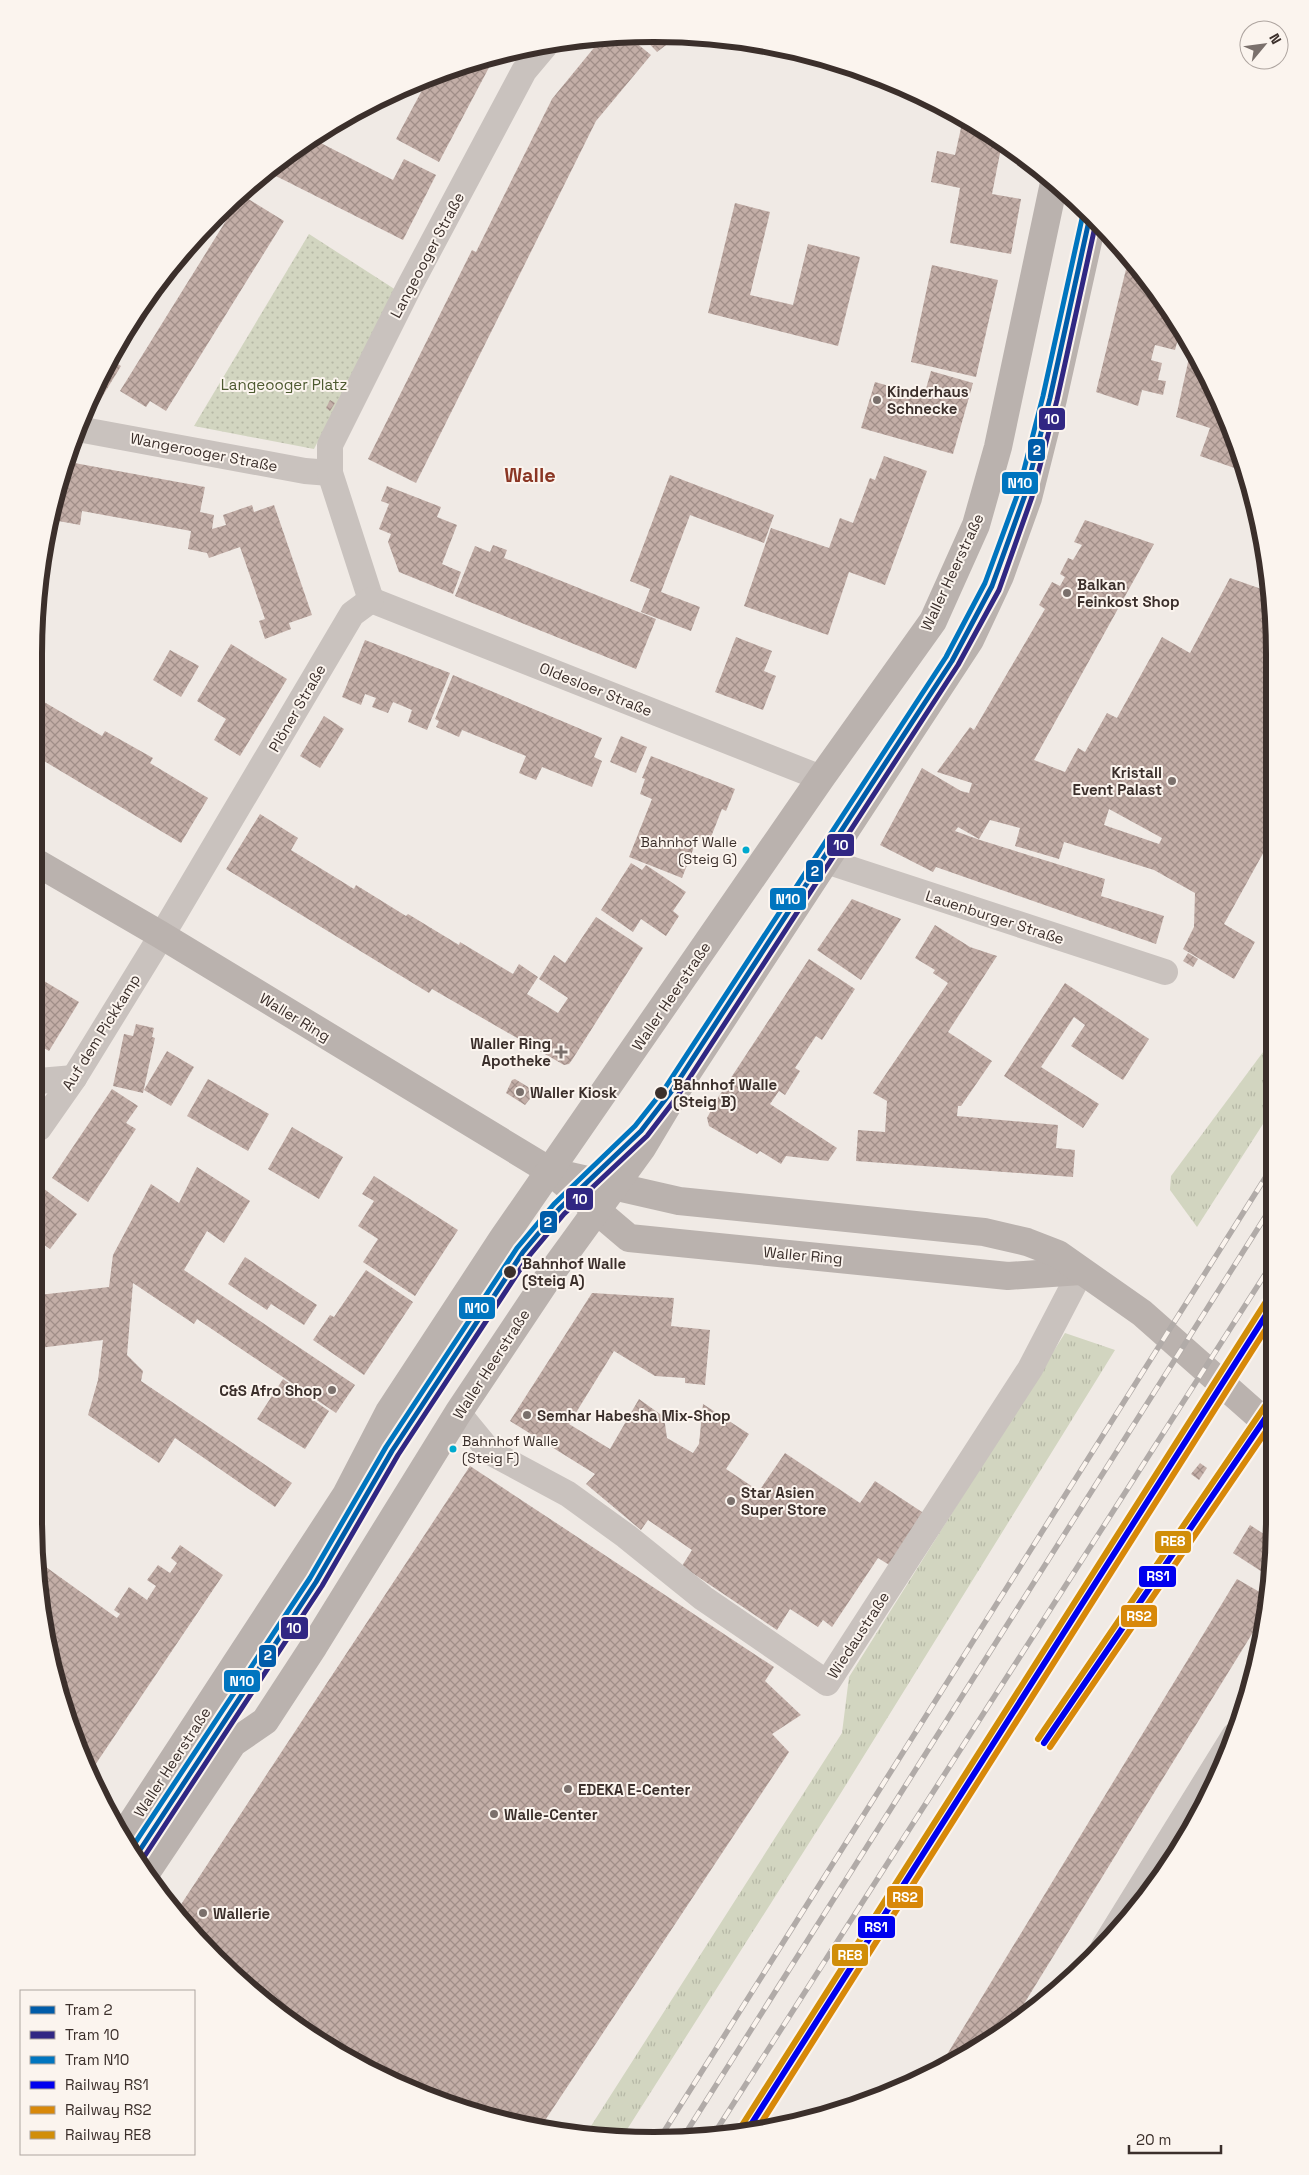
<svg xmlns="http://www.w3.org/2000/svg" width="1309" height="2175" font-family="'Space Grotesk',sans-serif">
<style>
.grass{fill:url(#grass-tufts)}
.park{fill:url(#park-dots)}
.building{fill:url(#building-cross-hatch);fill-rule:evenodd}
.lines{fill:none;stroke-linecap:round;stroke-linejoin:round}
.minor{stroke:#c9c2be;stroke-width:26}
.secondary{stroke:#bab2ae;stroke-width:28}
.rail-casing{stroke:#b1aba8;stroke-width:5.5}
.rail{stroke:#fbf4ee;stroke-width:4;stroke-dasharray:11;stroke-linecap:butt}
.rail-1-casing{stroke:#fbf4ee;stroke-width:10}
.rail-2-casing{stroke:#fbf4ee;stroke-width:10}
.rail-3-casing{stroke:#fbf4ee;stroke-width:10}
.rail-1{stroke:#00e;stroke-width:6}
.rail-2{stroke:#d88809;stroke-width:6}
.rail-3{stroke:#d18e09;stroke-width:6}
.tram-1-casing{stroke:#fbf4ee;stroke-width:9}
.tram-2-casing{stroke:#fbf4ee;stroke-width:9}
.tram-3-casing{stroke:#fbf4ee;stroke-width:9}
.tram-1{stroke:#005ca9;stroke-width:5}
.tram-2{stroke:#312783;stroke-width:5}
.tram-3{stroke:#0075bf;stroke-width:5}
.poi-dot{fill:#7a706c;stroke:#fbf4ee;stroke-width:2}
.bus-dot{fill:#00a9ce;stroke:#fbf4ee;stroke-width:2}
.stop-dot{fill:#3b2f2b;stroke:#fbf4ee;stroke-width:2}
.labels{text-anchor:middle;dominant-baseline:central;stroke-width:4;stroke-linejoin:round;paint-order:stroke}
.bus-label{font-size:14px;fill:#3b2f2b;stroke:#fbf4ee;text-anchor:end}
.street-label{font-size:15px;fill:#3b2f2b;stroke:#fbf4ee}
.park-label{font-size:15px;fill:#4c592f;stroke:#fbf4ee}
.poi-label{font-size:15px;font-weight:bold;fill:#3b2f2b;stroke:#fbf4ee;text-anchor:start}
.stop-label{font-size:15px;font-weight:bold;fill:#3b2f2b;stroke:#fbf4ee;text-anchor:start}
.district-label{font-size:20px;font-weight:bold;fill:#8a3624;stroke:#fbf4ee}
.rim{fill:none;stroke:#3b2f2b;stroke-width:6}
.line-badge{stroke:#fbf4ee;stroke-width:2}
.badge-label{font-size:14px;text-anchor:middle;font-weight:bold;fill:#fff}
</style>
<defs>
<pattern id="grass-tufts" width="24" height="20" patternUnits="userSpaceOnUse" patternTransform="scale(1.25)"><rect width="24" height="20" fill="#d2d5c0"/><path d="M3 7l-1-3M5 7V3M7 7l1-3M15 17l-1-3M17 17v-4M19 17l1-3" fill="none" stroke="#b5b7a5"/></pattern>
<pattern id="park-dots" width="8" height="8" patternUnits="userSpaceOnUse" patternTransform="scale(1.25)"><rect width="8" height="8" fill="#d2d5c0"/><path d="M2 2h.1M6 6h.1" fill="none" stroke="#b5b7a5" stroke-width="1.8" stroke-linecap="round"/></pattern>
<pattern id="building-cross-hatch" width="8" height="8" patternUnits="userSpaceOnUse" patternTransform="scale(1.25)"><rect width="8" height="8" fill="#c3aea7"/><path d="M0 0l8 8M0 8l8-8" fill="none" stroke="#a08e88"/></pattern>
</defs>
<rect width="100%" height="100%" fill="#f0eae5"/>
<!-- grass -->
<g class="grass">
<polygon points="1272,1040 1272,1110 1197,1227 1170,1190 1171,1176"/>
<polygon points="1065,1333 1115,1350 839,1796 621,2139 584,2137 842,1733 849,1677"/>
</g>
<!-- park -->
<polygon class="park" points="309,234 396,290 314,449 194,426"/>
<!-- building -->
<g class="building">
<polygon points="678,36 657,52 643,37"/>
<polygon points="629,37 651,55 596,121 416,483 368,459 472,250 476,252 552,99 602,38"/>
<polygon points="494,58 439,162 396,139 428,79 455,67"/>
<polygon points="963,119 1002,143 992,194 1021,199 1011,254 950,243 960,188 931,182 937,151 955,155"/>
<polygon points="313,139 393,180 404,159 436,175 403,240 268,172"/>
<polygon points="242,195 284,221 166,411 150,401 146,407 120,391"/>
<polygon points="735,203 770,212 750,295 793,305 808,244 860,257 838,346 708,313"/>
<polygon points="1129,257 1181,328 1175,350 1155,345 1151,360 1162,363 1158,380 1166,381 1163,395 1142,390 1138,406 1096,392"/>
<polygon points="932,265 998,280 976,377 911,362"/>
<polygon points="1192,344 1242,455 1246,472 1200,456 1210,428 1176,417"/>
<polygon points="113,361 121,366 99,402 92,398"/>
<polygon points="931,371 973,383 953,454 861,428 875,382 924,396"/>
<polygon points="330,400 335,403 330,411 326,408"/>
<polygon points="884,456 927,471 885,585 849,572 828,635 744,606 771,528 829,548 840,518 853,523 870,478 875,480"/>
<polygon points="69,462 205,487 200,512 214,515 212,529 226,525 223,515 252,505 254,512 274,505 312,615 289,623 291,629 265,639 259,621 265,619 240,547 209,558 207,553 188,549 191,531 82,511 80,525 53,520"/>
<polygon points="670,475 774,515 764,543 690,515 661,592 700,607 691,631 641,612 650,589 630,581"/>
<polygon points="387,486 441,507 437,517 457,525 442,564 461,572 453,594 399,572 388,542 391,534 379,529 389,504 381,501"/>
<path d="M1085,520L1154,544L1034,760L1065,772L1078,748L1085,752L1107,713L1117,718L1162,637L1190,653L1230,578L1270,592L1274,614L1273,797L1270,803L1273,805V840L1271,839L1224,924L1255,942L1234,979L1183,949L1194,927L1195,893L1154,870L1064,842L1059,859L1015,846L1020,828L990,820L979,839L958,827L955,831L980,840L1105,879L1101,896L1164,916L1156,944L936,867L933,872L880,845L922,768L961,791L969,793L972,783L978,785L937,772L970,727L974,730L984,713L1045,609L1039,605L1052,582L1060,586L1065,577L1060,574L1068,558L1073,560L1082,545L1074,542ZM1109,809L1162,838L1159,844L1104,825Z"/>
<polygon points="493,545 507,550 504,558 656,619 636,669 455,596 475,546 490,552"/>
<polygon points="736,637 772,651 764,671 776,676 763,710 715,692"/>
<polygon points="365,640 450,673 427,730 408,722 412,710 405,707 393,702 388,713 372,707 376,698 365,694 361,705 342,697"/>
<polygon points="231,644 287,679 240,756 214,740 226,719 197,701"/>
<polygon points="170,650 199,666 181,697 153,680"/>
<polygon points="453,675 602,738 594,757 602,761 592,787 542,767 536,780 519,773 526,756 462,730 459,737 436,727 439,721 435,719"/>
<polygon points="39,699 102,736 105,731 153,758 150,763 208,798 181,843 39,758"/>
<polygon points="324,716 344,729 320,768 300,756"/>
<polygon points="621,736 647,747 636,773 610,762"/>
<polygon points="651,756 735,789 726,811 722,809 709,842 698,837 682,878 629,857 652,799 640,794 645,779 642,778"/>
<polygon points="260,814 298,838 291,850 354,889 356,885 406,916 408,914 459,945 460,942 513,974 519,964 538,977 527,994 558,1013 568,998 539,979 554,955 565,963 596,917 643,948 572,1060 569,1064 564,1065 432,989 429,993 226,869"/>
<polygon points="631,863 642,870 646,865 686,892 673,911 679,916 666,936 641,919 633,932 601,910"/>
<polygon points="852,899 901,919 861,980 817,950"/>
<polygon points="935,925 970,947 997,956 948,1032 992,1061 961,1106 958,1106 957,1116 1058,1125 1056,1148 1075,1150 1073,1177 856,1161 858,1130 885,1132 887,1101 873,1093 948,983 933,973 935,970 915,958"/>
<polygon points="1188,953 1198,959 1193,967 1183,961"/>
<polygon points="809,959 855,989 822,1040 816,1036 795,1068 800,1071 785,1095 779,1091 770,1104 837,1148 828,1161 786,1156 781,1164 760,1151 757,1154 709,1126 707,1118 717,1099"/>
<polygon points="39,978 79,1002 49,1051 39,1045"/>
<polygon points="1065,983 1149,1039 1123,1080 1071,1046 1085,1025 1074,1017 1041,1067 1099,1104 1083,1128 1004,1076"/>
<polygon points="136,1024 154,1028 152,1037 155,1038 143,1093 113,1086 124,1034 133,1036"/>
<polygon points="167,1051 194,1067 171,1106 144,1090"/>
<polygon points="208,1079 269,1114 248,1151 187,1116"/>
<polygon points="515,1079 533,1090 534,1094 525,1105 506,1093 512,1080"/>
<polygon points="112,1089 138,1106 126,1123 136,1129 88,1202 52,1178"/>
<polygon points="292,1127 343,1157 319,1199 268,1169"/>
<polygon points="197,1167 250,1201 224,1243 207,1231 184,1270 355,1385 336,1413 197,1319 194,1324 133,1283 127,1355 143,1371 141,1381 292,1483 275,1507 175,1438 159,1463 88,1415 98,1380 103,1340 39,1348 39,1295 109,1287 113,1255 151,1184 179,1203"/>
<polygon points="374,1176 458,1230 415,1296 363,1262 378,1239 358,1226 374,1201 362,1194"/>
<polygon points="39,1185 77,1214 50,1249 40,1242 39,1243"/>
<polygon points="245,1257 317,1305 304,1325 271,1304 267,1310 228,1284"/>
<polygon points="366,1270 413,1302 364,1375 313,1340 330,1315 334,1317"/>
<polygon points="592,1293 674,1298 671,1326 710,1330 705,1385 685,1383 685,1378 655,1376 614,1351 569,1424 610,1449 639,1399 664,1417 667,1438 693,1453 699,1444 703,1404 749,1434 726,1469 759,1491 785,1453 860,1503 875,1481 925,1514 891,1566 878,1558 832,1627 823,1620 818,1627 790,1609 777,1630 682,1566 692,1550 648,1520 641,1530 586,1484 595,1474 510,1421"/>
<polygon points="283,1379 329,1411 305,1449 257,1419"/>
<polygon points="1200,1463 1207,1468 1199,1480 1191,1474"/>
<polygon points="470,1466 774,1667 765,1681 801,1715 772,1734 789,1752 540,2128 455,2108 380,2077 277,2013 176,1912"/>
<polygon points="1250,1525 1270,1538 1270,1577 1233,1553"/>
<polygon points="180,1545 223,1575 89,1774 67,1720 66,1708 64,1707 39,1602 39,1562 117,1618 120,1614 114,1610 129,1587 147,1600 156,1586 147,1580 158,1565 170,1573 177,1563 171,1558"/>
<polygon points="1237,1579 1270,1598 1268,1608 1009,2028 1000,2036 940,2066"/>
<polygon points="927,2065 933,2069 921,2075"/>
</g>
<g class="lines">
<!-- minor -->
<g class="minor">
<polyline points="78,429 305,471 330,473"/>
<polyline points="371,600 330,473 330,445 409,287 524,71 545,46"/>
<polyline points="371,600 821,778"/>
<polyline points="826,861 1165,972"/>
<polyline points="39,1081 74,1078"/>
<polyline points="39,1128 74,1078 171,920 352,614 371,600"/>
<polyline points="458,1413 490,1452 568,1494 626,1536 703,1598 827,1683 1030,1369 1081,1271"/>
<polyline points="1103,1948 1234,1736"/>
</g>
<!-- secondary -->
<g class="secondary">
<polyline points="39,864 161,935 550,1171 629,1238 1008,1276 1081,1271"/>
<polyline points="552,1172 679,1201 984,1232 1027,1242 1058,1254 1142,1313 1271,1427"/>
<polyline points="123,1836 346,1495 389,1412 503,1238 821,778 933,621 976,525 998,447 1054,183"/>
<polyline points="146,1873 233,1743 265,1721 314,1646 458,1413 552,1272 642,1148 685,1076 970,640 1000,576 1028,498 1053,399 1093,219"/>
</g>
<defs>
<g id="rail">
<polyline points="712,2137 1271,1265"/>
<polyline points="682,2139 1272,1206"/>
<polyline points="658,2141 1272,1167"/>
</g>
</defs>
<!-- rail casing -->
<use href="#rail" class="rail-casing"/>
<!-- rail -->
<use href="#rail" class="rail"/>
<defs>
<g id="rail-1">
<polyline points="1044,1743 1271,1410"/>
<polyline points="745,2134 1271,1307"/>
</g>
<g id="rail-2">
<polyline points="1050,1747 1271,1424"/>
<polyline points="756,2131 1271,1321"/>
</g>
<g id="rail-3">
<polyline points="1038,1739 1265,1406"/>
<polyline points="739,2130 1265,1303"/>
</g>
</defs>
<!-- rail-1 casing -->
<use href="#rail-1" class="rail-1-casing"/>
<!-- rail-2 casing -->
<use href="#rail-2" class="rail-2-casing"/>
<!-- rail-3 casing -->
<use href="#rail-3" class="rail-3-casing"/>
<!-- rail-1 -->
<use href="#rail-1" class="rail-1"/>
<!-- rail-2 -->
<use href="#rail-2" class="rail-2"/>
<!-- rail-3 -->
<use href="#rail-3" class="rail-3"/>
<defs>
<polyline id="tram-1" points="136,1856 316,1582 392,1451 523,1252 559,1209 641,1131 671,1092 952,661 992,586 1025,495 1050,398 1090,216"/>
<polyline id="tram-2" points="142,1860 322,1586 398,1455 529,1256 564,1214 647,1136 677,1097 958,665 999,590 1032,497 1057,400 1096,222"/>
<polyline id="tram-3" points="131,1849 310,1578 386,1447 517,1248 554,1204 635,1126 665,1088 946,657 985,583 1018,493 1043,396 1083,214"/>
</defs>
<!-- tram-1 casing -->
<use href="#tram-1" class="tram-1-casing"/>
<!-- tram-2 casing -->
<use href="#tram-2" class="tram-2-casing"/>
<!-- tram-3 casing -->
<use href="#tram-3" class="tram-3-casing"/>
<!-- tram-1 -->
<use href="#tram-1" class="tram-1"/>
<!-- tram-2 -->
<use href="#tram-2" class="tram-2"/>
<!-- tram-3 -->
<use href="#tram-3" class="tram-3"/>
</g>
<!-- markers -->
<g class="poi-dot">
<circle cx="877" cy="400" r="5"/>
<circle cx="1067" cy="593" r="5"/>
<circle cx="1172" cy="781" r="5"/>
<path d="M558.5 1044.5h5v5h5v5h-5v5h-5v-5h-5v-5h5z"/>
<circle cx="520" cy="1092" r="5"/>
<circle cx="332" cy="1390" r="5"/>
<circle cx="527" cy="1415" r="5"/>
<circle cx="731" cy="1501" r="5"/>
<circle cx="568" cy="1789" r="5"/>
<circle cx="494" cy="1814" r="5"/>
<circle cx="203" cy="1913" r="5"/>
</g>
<g class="bus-dot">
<circle cx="746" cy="850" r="4.5"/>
<circle cx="453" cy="1449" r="4.5"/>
</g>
<g class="stop-dot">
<circle cx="661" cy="1093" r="7"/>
<circle cx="510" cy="1272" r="7"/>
</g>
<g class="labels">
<!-- bus labels -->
<g class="bus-label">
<text x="737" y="842">Bahnhof Walle<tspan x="737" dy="17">(Steig G)</tspan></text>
<text x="462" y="1441" text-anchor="start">Bahnhof Walle<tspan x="462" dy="17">(Steig F)</tspan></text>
</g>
<!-- street labels -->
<g class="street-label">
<text transform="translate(427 255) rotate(-62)">Langeooger Straße</text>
<text transform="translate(204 452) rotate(11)">Wangerooger Straße</text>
<text transform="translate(952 572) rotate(-65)">Waller Heerstraße</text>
<text transform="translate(596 689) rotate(22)">Oldesloer Straße</text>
<text transform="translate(297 708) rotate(-60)">Plöner Straße</text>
<text transform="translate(995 917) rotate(18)">Lauenburger Straße</text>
<text transform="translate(671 996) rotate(-56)">Waller Heerstraße</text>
<text transform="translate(295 1017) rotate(31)">Waller Ring</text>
<text transform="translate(101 1032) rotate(-58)">Auf dem Pickkamp</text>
<text transform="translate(803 1255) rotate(5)">Waller Ring</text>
<text transform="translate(491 1364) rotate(-57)">Waller Heerstraße</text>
<text transform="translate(858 1635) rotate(-57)">Wiedaustraße</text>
<text transform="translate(172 1762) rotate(-57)">Waller Heerstraße</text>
</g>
<!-- park labels -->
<g class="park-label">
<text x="284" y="384">Langeooger Platz</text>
</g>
<!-- poi labels -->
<g class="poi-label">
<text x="887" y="391">Kinderhaus<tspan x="887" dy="17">Schnecke</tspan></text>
<text x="1077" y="584">Balkan<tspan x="1077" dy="17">Feinkost Shop</tspan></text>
<text x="1162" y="772" text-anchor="end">Kristall<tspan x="1162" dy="17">Event Palast</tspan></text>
<text x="551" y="1043" text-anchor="end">Waller Ring<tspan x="551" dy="17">Apotheke</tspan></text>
<text x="530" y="1092">Waller Kiosk</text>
<text x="322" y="1390" text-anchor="end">C&amp;S Afro Shop</text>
<text x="537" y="1415">Semhar Habesha Mix-Shop</text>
<text x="741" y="1492">Star Asien<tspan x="741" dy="17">Super Store</tspan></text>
<text x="578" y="1789">EDEKA E-Center</text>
<text x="504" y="1814">Walle-Center</text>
<text x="213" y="1913">Wallerie</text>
</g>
<!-- stop labels -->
<g class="stop-label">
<text x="673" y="1084">Bahnhof Walle<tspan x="673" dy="17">(Steig B)</tspan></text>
<text x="522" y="1263">Bahnhof Walle<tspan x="522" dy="17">(Steig A)</tspan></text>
</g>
<!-- district labels -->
<g class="district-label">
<text x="530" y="475">Walle</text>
</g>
</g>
<!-- crop -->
<path d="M0 0H1309V2175H0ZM654 42H654A612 612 0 0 1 1266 654V1520A612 612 0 0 1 654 2132H654A612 612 0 0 1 42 1520V654A612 612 0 0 1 654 42Z" fill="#fbf4ee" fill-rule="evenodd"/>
<path class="rim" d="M654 42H654A612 612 0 0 1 1266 654V1520A612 612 0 0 1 654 2132H654A612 612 0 0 1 42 1520V654A612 612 0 0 1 654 42Z"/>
<g class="line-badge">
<rect x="1038" y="407" width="28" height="24" rx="5" fill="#312783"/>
<rect x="1027" y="438" width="19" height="24" rx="5" fill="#005ca9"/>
<rect x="1001" y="471" width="38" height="24" rx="5" fill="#0075bf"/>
<rect x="826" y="833" width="29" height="24" rx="5" fill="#312783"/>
<rect x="805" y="859" width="19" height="24" rx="5" fill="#005ca9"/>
<rect x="769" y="887" width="38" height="24" rx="5" fill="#0075bf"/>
<rect x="565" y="1187" width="29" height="24" rx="5" fill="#312783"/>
<rect x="539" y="1210" width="19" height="24" rx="5" fill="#005ca9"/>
<rect x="458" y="1296" width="38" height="24" rx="5" fill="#0075bf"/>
<rect x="1154" y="1530" width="38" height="24" rx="5" fill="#d18e09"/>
<rect x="1138" y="1565" width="39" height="23" rx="5" fill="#00e"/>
<rect x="1120" y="1604" width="38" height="24" rx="5" fill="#d88809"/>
<rect x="280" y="1616" width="29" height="24" rx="5" fill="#312783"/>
<rect x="258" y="1644" width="19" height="24" rx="5" fill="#005ca9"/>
<rect x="223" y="1669" width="38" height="24" rx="5" fill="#0075bf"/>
<rect x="886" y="1885" width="38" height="24" rx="5" fill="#d88809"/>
<rect x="857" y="1915" width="39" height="24" rx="5" fill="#00e"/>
<rect x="831" y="1943" width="38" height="24" rx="5" fill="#d18e09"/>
</g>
<g class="badge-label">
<text x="1052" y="424">10</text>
<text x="1037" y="455">2</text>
<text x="1020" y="488">N10</text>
<text x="841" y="850">10</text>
<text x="815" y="876">2</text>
<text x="788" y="904">N10</text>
<text x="580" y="1204">10</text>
<text x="548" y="1227">2</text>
<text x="477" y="1313">N10</text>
<text x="1173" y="1546">RE8</text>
<text x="1158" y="1581">RS1</text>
<text x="1139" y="1621">RS2</text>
<text x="294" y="1633">10</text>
<text x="268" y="1660">2</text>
<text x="242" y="1686">N10</text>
<text x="905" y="1902">RS2</text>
<text x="876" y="1932">RS1</text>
<text x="850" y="1960">RE8</text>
</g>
<!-- legend -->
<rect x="20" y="1990" width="175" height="165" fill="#fbf4ee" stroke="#aea5a0"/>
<rect x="30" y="2006" width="25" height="8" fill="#005ca9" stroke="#aea5a0"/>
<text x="65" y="2015" font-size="15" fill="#3b2f2b">Tram 2</text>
<rect x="30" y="2031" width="25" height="8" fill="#312783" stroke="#aea5a0"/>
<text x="65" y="2040" font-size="15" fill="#3b2f2b">Tram 10</text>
<rect x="30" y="2056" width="25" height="8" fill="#0075bf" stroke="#aea5a0"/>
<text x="65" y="2065" font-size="15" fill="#3b2f2b">Tram N10</text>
<rect x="30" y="2081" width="25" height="8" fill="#0000ee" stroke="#aea5a0"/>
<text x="65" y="2090" font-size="15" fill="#3b2f2b">Railway RS1</text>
<rect x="30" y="2106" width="25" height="8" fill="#d88809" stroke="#aea5a0"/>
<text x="65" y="2115" font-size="15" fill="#3b2f2b">Railway RS2</text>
<rect x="30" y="2131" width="25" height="8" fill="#d18e09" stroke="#aea5a0"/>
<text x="65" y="2140" font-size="15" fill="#3b2f2b">Railway RE8</text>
<!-- north arrow -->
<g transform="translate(1264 45) rotate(61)"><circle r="24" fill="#fbf4ee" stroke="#aea5a0"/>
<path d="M0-4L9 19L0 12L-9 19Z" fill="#7a706c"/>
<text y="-8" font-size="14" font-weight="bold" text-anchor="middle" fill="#3b2f2b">N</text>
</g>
<!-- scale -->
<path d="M1129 2145v8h92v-8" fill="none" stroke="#3b2f2b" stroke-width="2.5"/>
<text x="1136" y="2145" font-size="15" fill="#3b2f2b" stroke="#fbf4ee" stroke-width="4" paint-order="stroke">20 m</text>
</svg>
